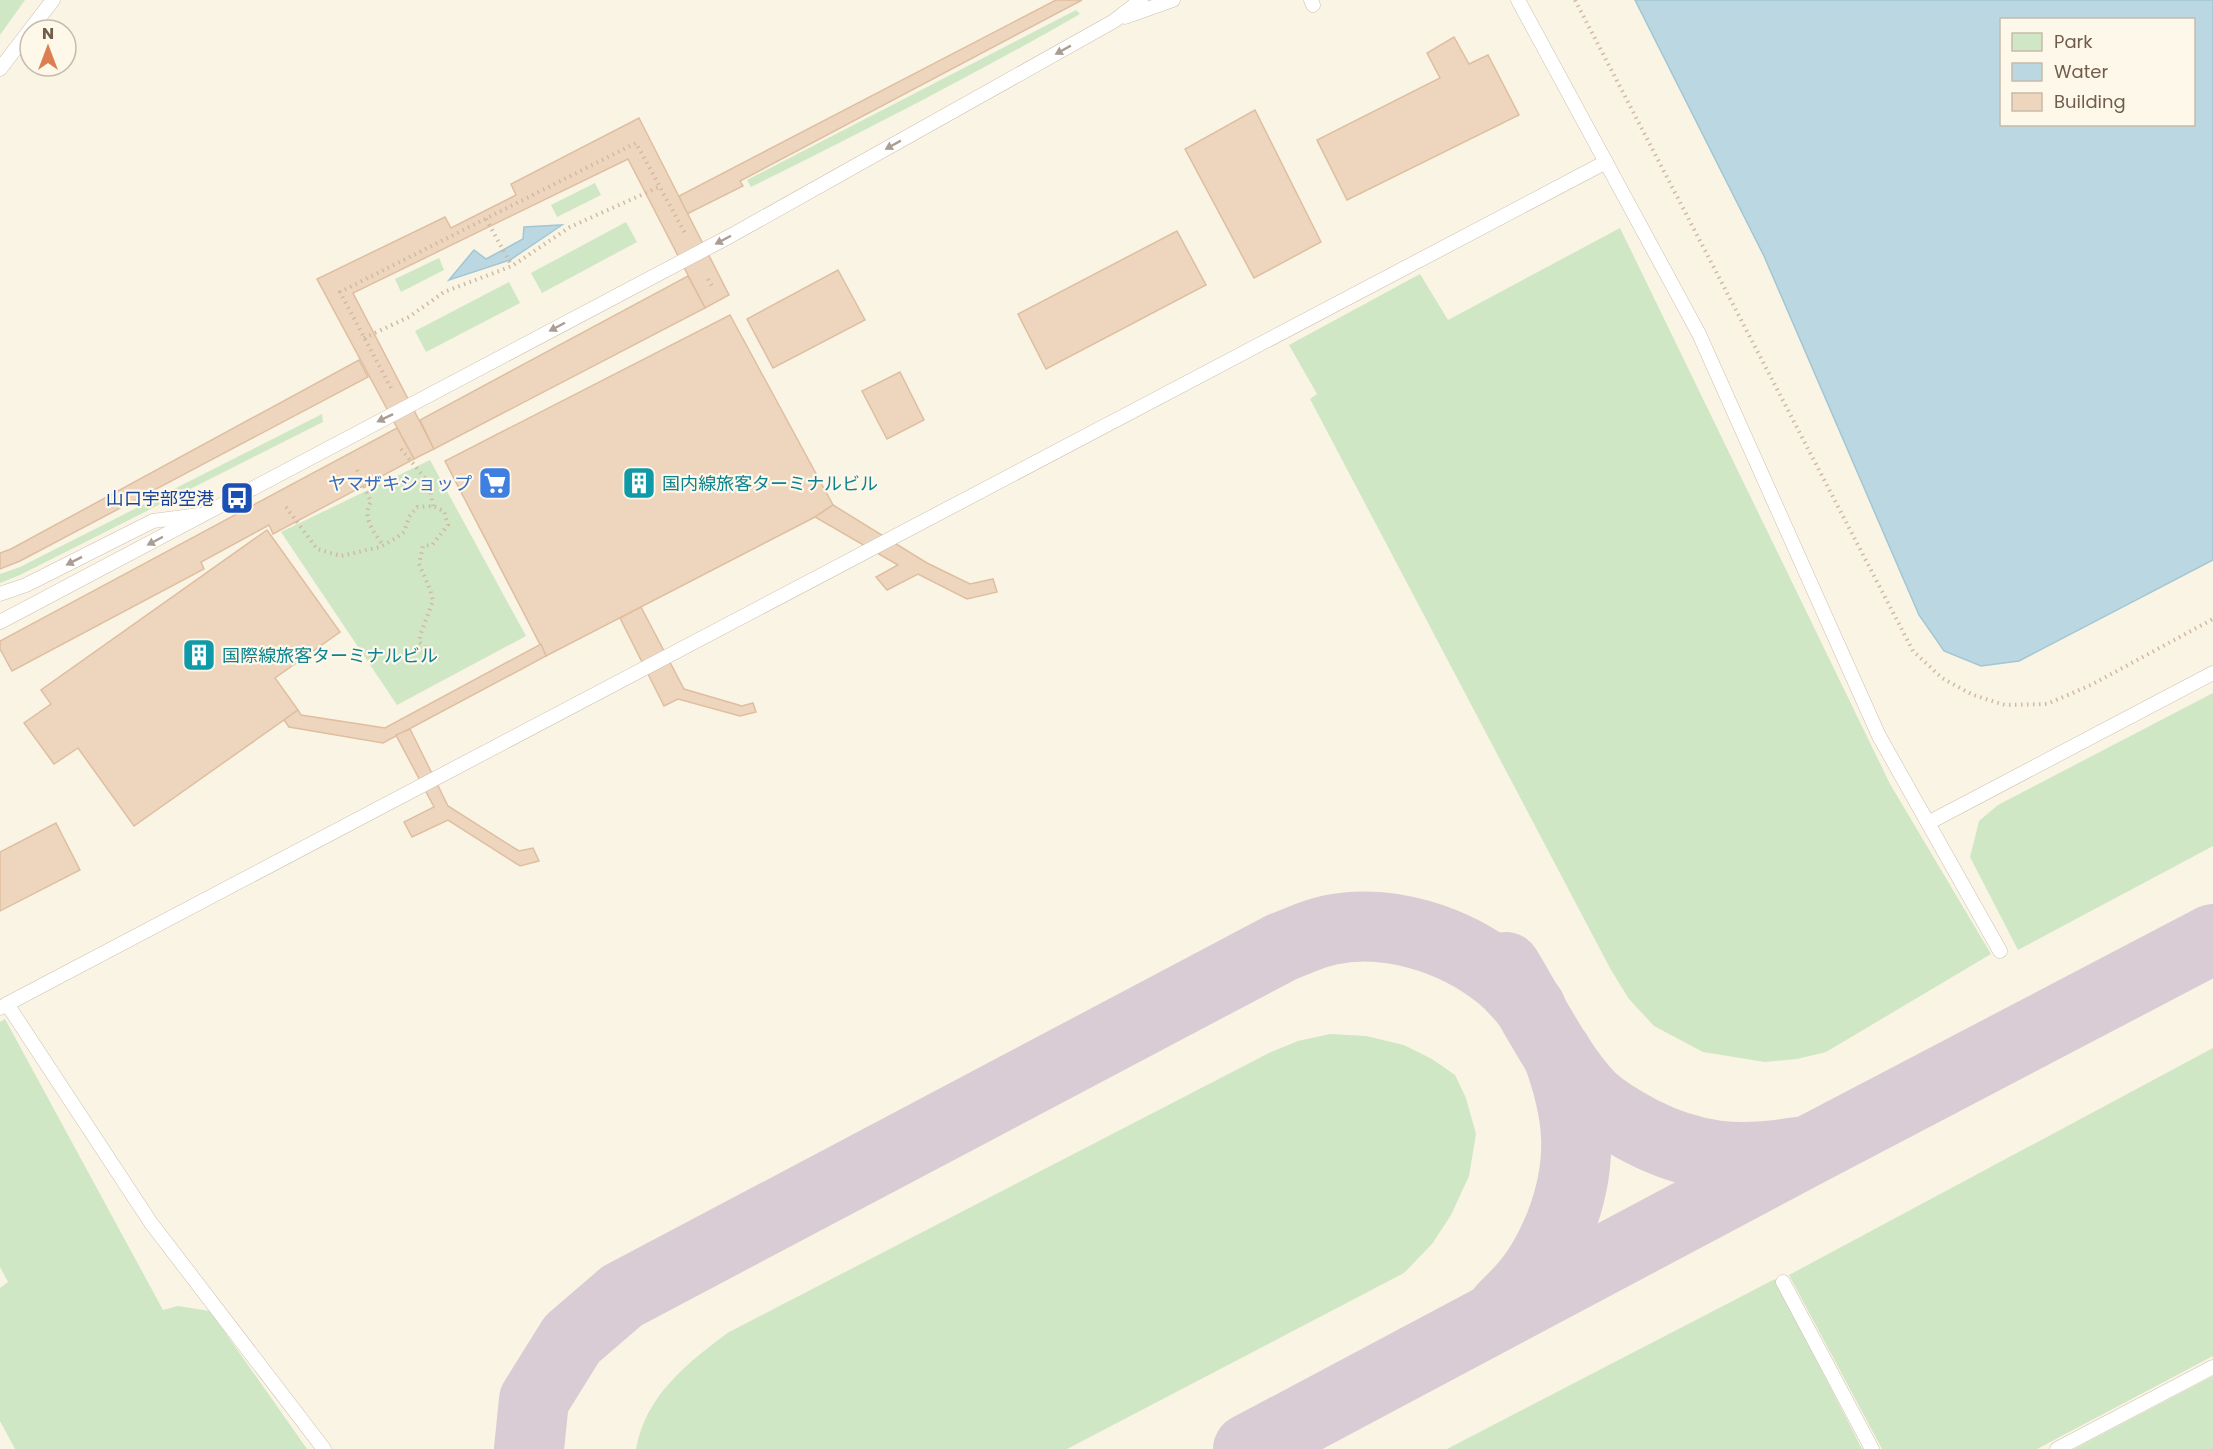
<svg xmlns="http://www.w3.org/2000/svg" width="2213" height="1449" font-family="Poppins,'Noto Sans JP',sans-serif">
<style>
.green{fill:#cfe7c4}
.water{fill:#bbd8e2;stroke:#a2c6d3;stroke-width:1.5;fill-rule:evenodd}
.lines{fill:none;stroke-linecap:round;stroke-linejoin:round}
.taxiway{stroke:#d9ccd4;stroke-width:70}
.building{fill:#eed6be;stroke:#dfbea0;stroke-width:1.5}
.service-casing{stroke:#cdbfaf;stroke-width:15}
.path{stroke:#d2b9a2;stroke-width:4;stroke-dasharray:1.5 4.5;stroke-linecap:butt}
.service{stroke:#fff;stroke-width:14}
.oneway{fill:#aa9e94}
.labels{text-anchor:middle;dominant-baseline:central;stroke-width:4.5;stroke-linejoin:round;paint-order:stroke}
.shop-label{font-size:18px;fill:#366cbe;stroke:#fef8ea;text-anchor:end}
.culture-label{font-size:18px;fill:#0d838f;stroke:#fef8ea;text-anchor:start}
.transit-label{font-size:18px;fill:#164399;stroke:#fef8ea;text-anchor:end}
</style>
<rect width="100%" height="100%" fill="#faf4e4"/>
<!-- green -->
<g class="green">
<polygon points="0,0 25,0 0,35"/>
<path d="M1076,10L1080,14C972,76 862,132 751,187L747,180Z"/>
<polygon points="595,183 601,195 557,217 551,205"/>
<polygon points="626,222 637,242 542,293 531,273"/>
<polygon points="1620,228 1890,784 1991,954 1826,1052 1797,1059 1765,1062 1703,1052 1654,1026 1629,999 1611,970 1310,399 1317,394 1289,345 1420,274 1448,320"/>
<polygon points="439,258 444,270 401,292 395,279"/>
<polygon points="509,282 520,303 426,352 415,331"/>
<polygon points="322,414 323,422 20,575 0,583 0,574 20,567"/>
<polygon points="430,460 526,636 397,705 281,532"/>
<polygon points="2213,693 2213,846 2018,950 1970,857 1979,821 1998,805"/>
<polygon points="5,1019 163,1310 178,1306 210,1311 307,1449 15,1449 0,1421 0,1288 8,1282 0,1267 0,1022"/>
<path d="M1330,1034L1366,1036L1404,1045L1432,1059L1455,1075L1466,1098L1476,1134L1469,1176L1451,1215L1432,1244L1404,1273L1067,1449H636C645,1396 688,1362 729,1332L1269,1053L1298,1041Z"/>
<polygon points="2213,1048 2213,1356 2037,1449 1882,1449 1789,1275"/>
<polygon points="1775,1279 1862,1449 1447,1449"/>
<polygon points="2213,1376 2213,1449 2074,1449"/>
</g>
<!-- water -->
<g class="water">
<path d="M1635,0H2213V560L2019,661L1981,666L1944,651L1919,615L1764,256ZM2002,20H2194V124H2002Z"/>
<polygon points="562,225 510,260 449,280 474,250 486,259 523,239 524,227"/>
</g>
<g class="lines">
<!-- taxiway -->
<g class="taxiway">
<path d="M1506,967C1530,1006 1559,1066 1591,1098C1605,1111 1624,1122 1641,1131C1693,1158 1739,1162 1797,1152"/>
<path d="M1503,1308C1532,1281 1545,1261 1560,1225C1584,1163 1580,1115 1557,1053"/>
<path d="M529,1449L534,1400L572,1339L622,1296L1282,947C1298,941 1314,933 1330,930C1388,918 1454,939 1499,975C1511,984 1521,997 1531,1008"/>
<polyline points="1248,1449 1812,1149 2213,939"/>
</g>
</g>
<!-- building -->
<g class="building">
<polygon points="1056,0 1082,0 740,181 743,186 687,214 679,196"/>
<polygon points="1454,37 1469,64 1488,55 1519,115 1347,200 1317,140 1440,78 1427,53"/>
<polygon points="1255,110 1321,242 1254,278 1185,149"/>
<polygon points="639,118 729,295 705,308 628,159 353,293 434,449 414,459 317,279 445,217 451,228 516,195 511,184"/>
<polygon points="1177,231 1206,285 1046,369 1018,314"/>
<polygon points="838,270 865,320 773,368 747,319"/>
<polygon points="688,276 705,308 434,449 420,420"/>
<polygon points="730,315 833,505 815,517 546,656 445,461"/>
<polygon points="359,360 368,377 20,561 0,569 0,553 11,549"/>
<polygon points="900,372 924,420 887,439 862,391"/>
<polygon points="397,428 414,459 273,534 269,525 201,562 204,569 12,671 0,649 0,641"/>
<polygon points="833,505 927,563 970,584 993,579 997,592 967,599 918,574 887,590 876,577 898,565 815,517"/>
<polygon points="267,530 340,632 275,678 298,710 134,826 78,748 54,764 24,723 51,704 41,690"/>
<polygon points="641,607 684,689 742,706 753,703 756,712 740,716 678,699 664,706 620,618"/>
<polygon points="541,644 546,656 383,743 289,727 284,720 298,710 301,715 385,728"/>
<polygon points="410,729 448,806 519,851 533,848 539,861 520,866 448,820 412,837 404,822 434,807 396,735"/>
<polygon points="56,823 80,870 0,911 0,852"/>
</g>
<g class="lines">
<defs>
<g id="service">
<polyline points="1311,0 1313,5"/>
<polyline points="1518,0 1699,334 1879,736 2000,951"/>
<polyline points="1125,17 1173,0"/>
<polyline points="0,69 53,0"/>
<polyline points="0,594 26,585 153,521 199,515"/>
<polyline points="0,622 732,235 1114,21 1141,0"/>
<polyline points="1928,823 2213,673"/>
<polyline points="7,1004 1606,162"/>
<polyline points="0,1008 7,1004 151,1223 324,1449"/>
<polyline points="1783,1282 1872,1449"/>
<polyline points="2057,1449 2213,1367"/>
</g>
</defs>
<!-- service casing -->
<use href="#service" class="service-casing"/>
<!-- path -->
<g class="path">
<polyline points="1575,0 1913,651 1942,678 1973,695 2005,705 2047,704 2091,685 2213,619"/>
<polyline points="486,219 512,266"/>
<polyline points="708,279 712,286"/>
<polyline points="364,338 409,317 444,292 512,266 570,227 659,187"/>
<polyline points="391,388 340,292 636,143 686,235"/>
<polyline points="401,449 429,483 433,506"/>
<path d="M357,470L371,502C361,517 375,534 383,545"/>
<polyline points="286,507 317,549 341,556 380,547 396,538 404,532 409,517 417,507 433,506 444,511 448,525 432,545 423,546 419,564 430,589 433,601 421,633 419,642 442,662"/>
</g>
<!-- service -->
<use href="#service" class="service"/>
</g>
<!-- one-way arrows -->
<defs><path id="oneway-solid" d="M-6-.8H1V-3.2L6.5 0L1 3.2V.8H-6Z" transform="scale(1.5)"/></defs>
<g class="oneway">
<use href="#oneway-solid" transform="translate(1063 50) rotate(151)"/>
<use href="#oneway-solid" transform="translate(893 145) rotate(151)"/>
<use href="#oneway-solid" transform="translate(723 240) rotate(152)"/>
<use href="#oneway-solid" transform="translate(557 327) rotate(152)"/>
<use href="#oneway-solid" transform="translate(385 418) rotate(154)"/>
<use href="#oneway-solid" transform="translate(155 541) rotate(152)"/>
<use href="#oneway-solid" transform="translate(74 561) rotate(153)"/>
</g>
<!-- icons -->
<defs>
<symbol id="supermarket-square" viewBox="-11 -11 22 22"><rect x="-9" y="-9" width="18" height="18" rx="4" fill="#3f7fe0" stroke="#fef8ea"/><path d="M-6-5.5h2.5l.6 2H6L4.5 2H-2.5L-4.4-4H-6ZM-1.5 3.2a1.3 1.3 0 1 0 .1 0ZM3 3.2a1.3 1.3 0 1 0 .1 0Z" fill="#fff"/></symbol>
<symbol id="building-square" viewBox="-11 -11 22 22"><rect x="-9" y="-9" width="18" height="18" rx="4" fill="#0f9aa8" stroke="#fef8ea"/><path d="M-4-6H4V6H1V3H-1V6H-4ZM-2.5-4.3h1.7v1.8h-1.7ZM.8-4.3h1.7v1.8H.8ZM-2.5-1h1.7V.8h-1.7ZM.8-1h1.7V.8H.8Z" fill="#fff"/></symbol>
<symbol id="bus-square" viewBox="-11 -11 22 22"><rect x="-9" y="-9" width="18" height="18" rx="4" fill="#1a4fb4" stroke="#fef8ea"/><path d="M-5-6H5V4H4V6H2V4H-2V6H-4V4H-5ZM-3.5-4V0h7V-4ZM-3.5 1.2v1.5H-2V1.2ZM2 1.2v1.5H3.5V1.2Z" fill="#fff"/></symbol>
</defs>
<g fill-rule="evenodd">
<use href="#supermarket-square" x="476" y="464" width="38" height="38"/>
<use href="#building-square" x="620" y="464" width="38" height="38"/>
<use href="#bus-square" x="218" y="479" width="38" height="38"/>
<use href="#building-square" x="180" y="636" width="38" height="38"/>
</g>
<g class="labels">
<!-- shop labels -->
<g class="shop-label">
<text x="472" y="483">ヤマザキショップ</text>
</g>
<!-- culture labels -->
<g class="culture-label">
<text x="662" y="483">国内線旅客ターミナルビル</text>
<text x="222" y="655">国際線旅客ターミナルビル</text>
</g>
<!-- transit labels -->
<g class="transit-label">
<text x="214" y="498">山口宇部空港</text>
</g>
</g>
<!-- legend -->
<rect x="2000" y="18" width="195" height="108" fill="#fef8ea" stroke="#c6baab" stroke-width="1.5"/>
<rect x="2012" y="33" width="30" height="18" fill="#cfe7c4" stroke="#c6baab" stroke-width="1.5"/>
<text x="2054" y="48" font-size="18" fill="#715d4c">Park</text>
<rect x="2012" y="63" width="30" height="18" fill="#bbd8e2" stroke="#c6baab" stroke-width="1.5"/>
<text x="2054" y="78" font-size="18" fill="#715d4c">Water</text>
<rect x="2012" y="93" width="30" height="18" fill="#eed6be" stroke="#c6baab" stroke-width="1.5"/>
<text x="2054" y="108" font-size="18" fill="#715d4c">Building</text>
<!-- north arrow -->
<g transform="translate(48 48)"><circle r="28" fill="#fef8ea" stroke="#c6baab" stroke-width="1.5"/>
<path d="M0-4.5L10 22L0 15L-10 22Z" fill="#db7f53"/>
<text y="-9" font-size="16" font-weight="bold" text-anchor="middle" fill="#715d4c">N</text>
</g>
</svg>
